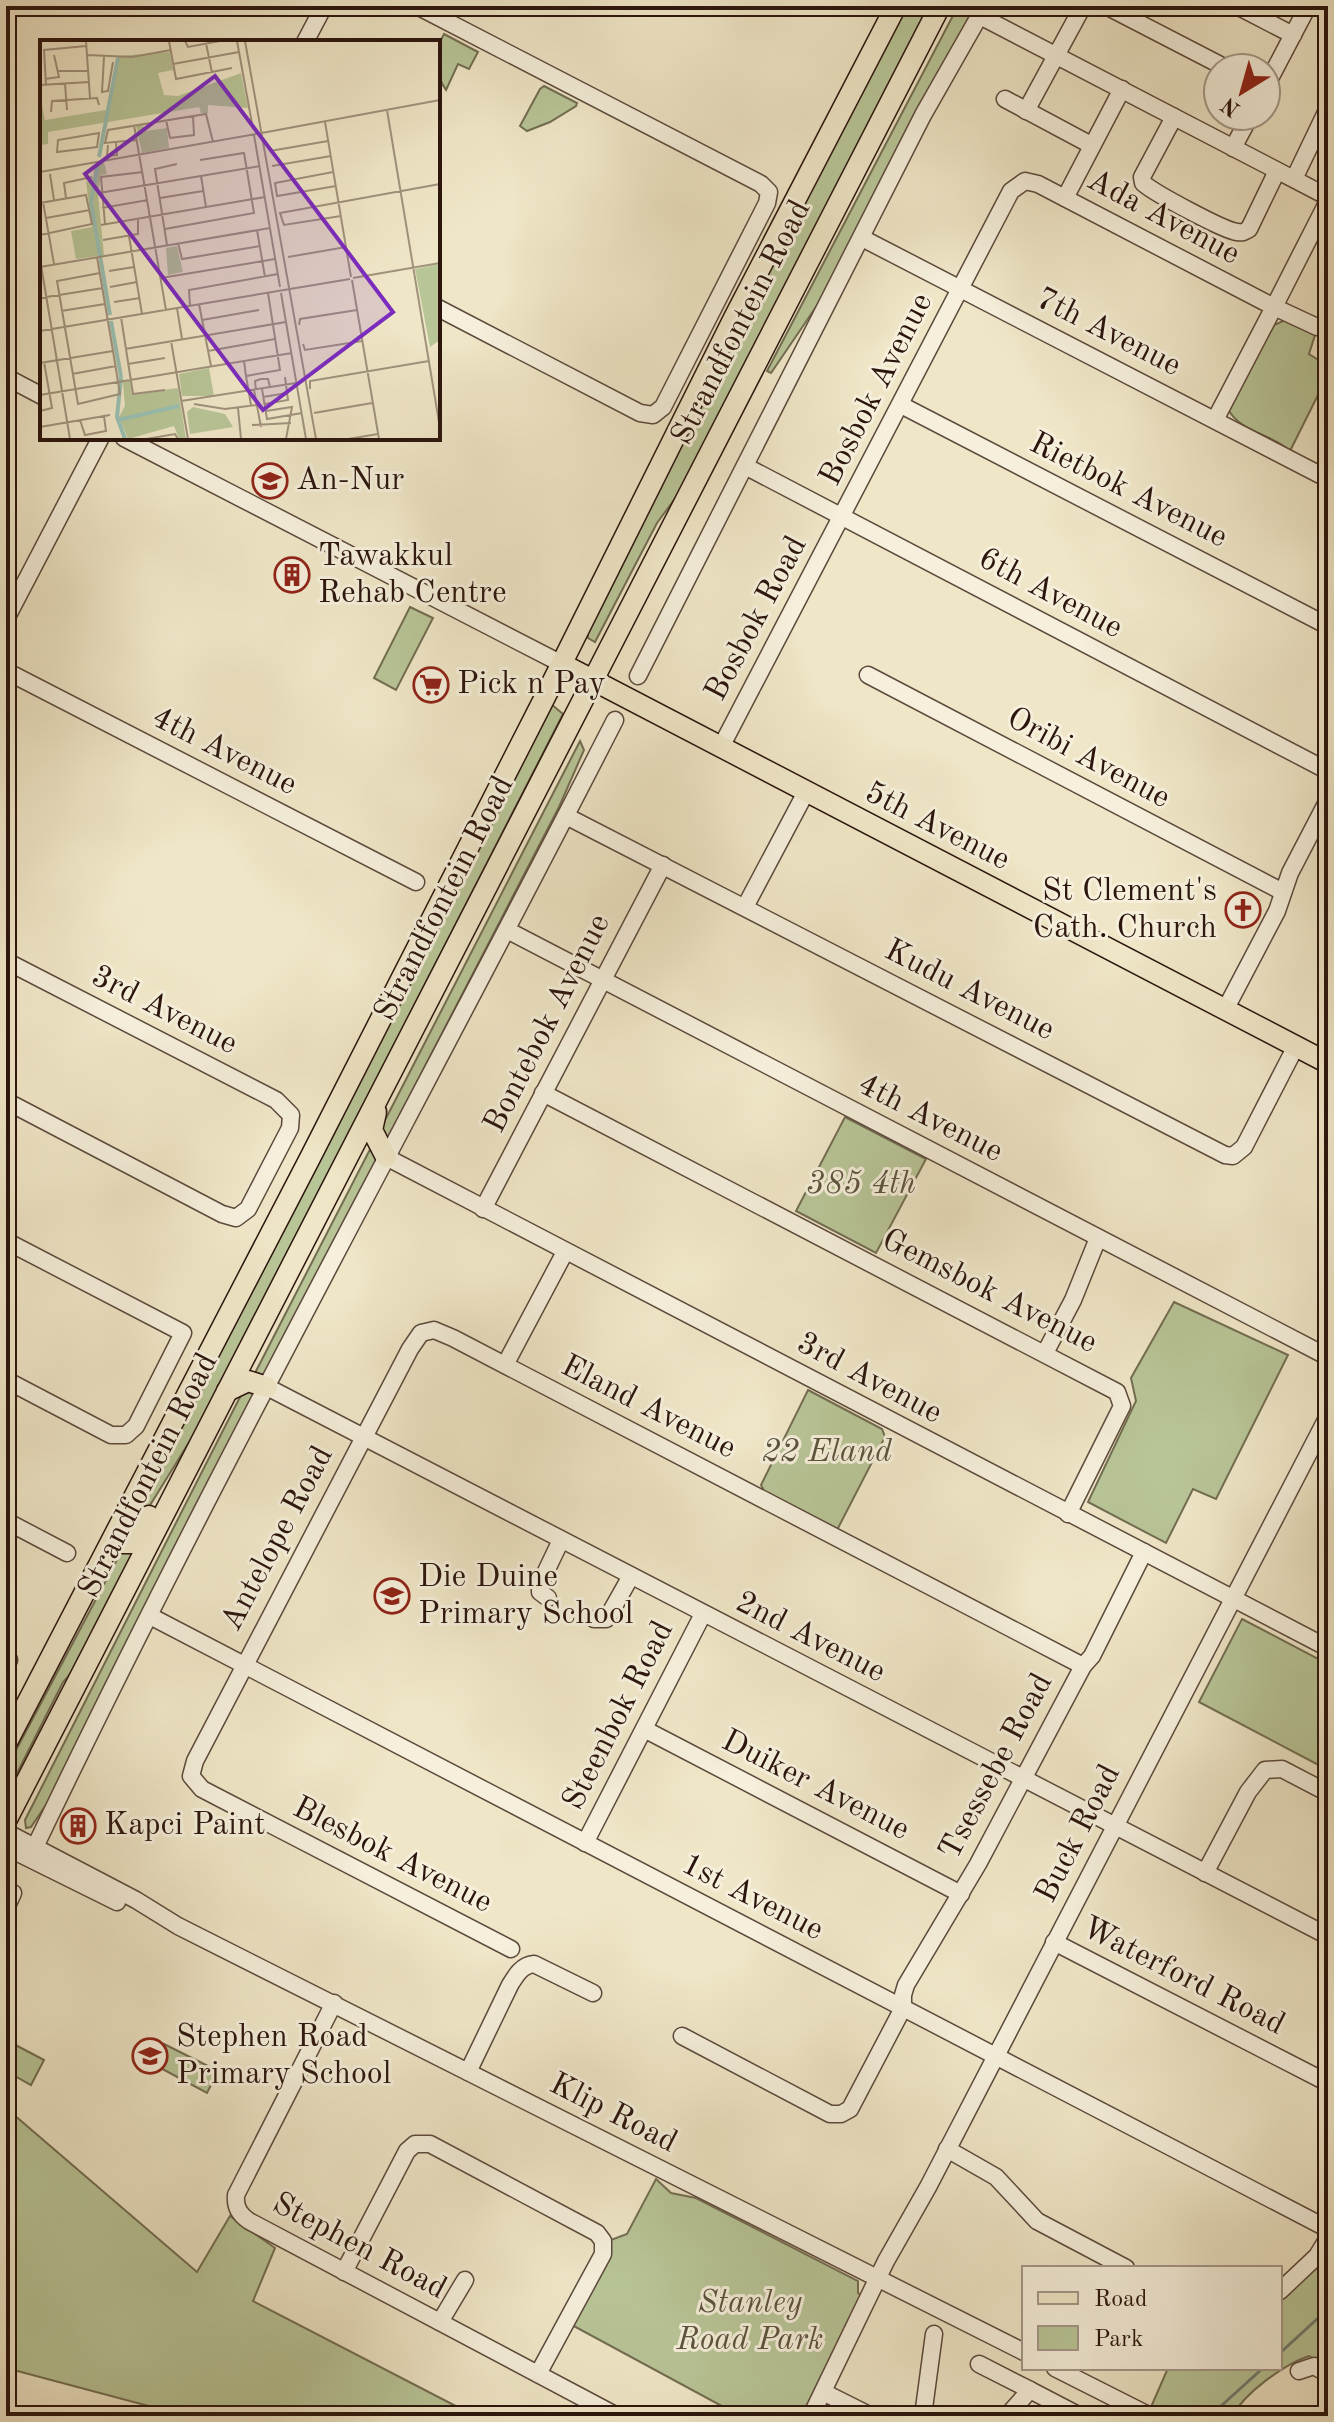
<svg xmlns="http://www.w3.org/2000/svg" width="1334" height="2422" font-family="'Old Standard TT',serif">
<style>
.green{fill:#b8c597;stroke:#726d52;stroke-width:2}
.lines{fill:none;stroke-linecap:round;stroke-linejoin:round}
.stream{stroke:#6e7c71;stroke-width:3}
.minor-casing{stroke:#5c493c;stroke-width:19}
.major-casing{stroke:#2b150d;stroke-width:23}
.minor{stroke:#f5efdb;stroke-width:16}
.major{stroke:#efe6c7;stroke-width:20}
.labels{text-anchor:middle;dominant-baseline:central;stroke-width:6;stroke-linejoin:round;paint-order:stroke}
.street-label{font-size:32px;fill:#2b150d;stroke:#f5efdb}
.poi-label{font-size:32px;fill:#2b150d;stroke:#f5efdb;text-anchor:start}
.park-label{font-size:32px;font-style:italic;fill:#5c533d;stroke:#f5efdb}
.inset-river{fill:none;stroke:#9ac0b3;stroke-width:4}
.inset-road{fill:none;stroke:#a1927d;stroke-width:2}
.view{fill:#7b2cbf;fill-opacity:0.15;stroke:#7b2cbf;stroke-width:4}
.inset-edge{fill:none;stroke:#2b150d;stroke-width:4}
</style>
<rect width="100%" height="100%" fill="#efe6c7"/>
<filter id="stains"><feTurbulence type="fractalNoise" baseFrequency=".0025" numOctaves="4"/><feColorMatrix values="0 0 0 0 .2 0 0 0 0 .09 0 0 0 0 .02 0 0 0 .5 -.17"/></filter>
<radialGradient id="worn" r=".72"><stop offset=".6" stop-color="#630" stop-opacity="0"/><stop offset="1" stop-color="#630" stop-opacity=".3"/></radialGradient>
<!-- green -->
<g class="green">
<polygon points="905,6 931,6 685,485 657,523 595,642 588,638 588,627"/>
<polygon points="958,6 975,6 818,304 771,373 767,371"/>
<path d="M444,34L478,52L469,69L458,64L446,90C435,75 434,50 444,34Z"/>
<polygon points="544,86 577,103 576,106 550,122 527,131 520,126 540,89"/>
<path d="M1285,320L1315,335L1309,354L1328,366V375L1290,451C1269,432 1242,434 1227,408L1270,327Z"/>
<polygon points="410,607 433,618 396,690 374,678"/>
<polygon points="551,704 563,714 201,1423 134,1531 126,1533"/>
<polygon points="580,741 584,750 559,807 265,1376 254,1375"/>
<polygon points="845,1117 926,1159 876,1253 796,1211"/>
<polygon points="1174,1302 1288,1355 1216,1499 1193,1489 1166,1543 1088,1502 1136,1401 1131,1378"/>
<polygon points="808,1390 882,1429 885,1437 836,1532 766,1495 761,1485"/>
<polygon points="251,1392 253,1396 50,1799 31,1827 26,1828 25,1820 239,1399 243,1393"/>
<polygon points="145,1540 78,1666 63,1682 6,1795 6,1769 121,1552"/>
<polygon points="1242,1619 1328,1664 1328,1770 1199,1702"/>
<polygon points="6,2040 44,2060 31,2085 6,2071"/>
<polygon points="164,2044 218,2071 207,2093 153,2064"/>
<polygon points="6,2108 197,2272 230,2216 275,2248 253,2301 475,2416 186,2416 6,2368"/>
<polygon points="656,2179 671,2193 696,2198 858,2281 858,2293 862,2296 805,2416 732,2416 733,2412 570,2324 608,2241 627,2234"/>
<path d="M1328,2245V2366L1309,2356C1283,2365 1246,2392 1232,2416H1171L1151,2407L1168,2368H1280V2292Z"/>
</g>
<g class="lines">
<!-- stream -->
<g class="stream">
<polyline points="1280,2353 1328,2309"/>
<polyline points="1210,2416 1263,2368"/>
</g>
<defs>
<g id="minor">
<polyline points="417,6 761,184 769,192 767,203 663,407 653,415 640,413 438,308"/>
<polyline points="1106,6 1226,68"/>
<polyline points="1237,6 1293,35"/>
<polyline points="980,16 1328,197"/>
<polyline points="305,42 324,6"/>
<polyline points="1266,86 1308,6"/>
<polyline points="1005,99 1091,145"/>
<polyline points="1026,111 1083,6"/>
<path d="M1174,117L1142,177L1143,183C1154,193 1223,230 1237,232C1244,233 1243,232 1249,229L1277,171"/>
<polyline points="1233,148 1250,116"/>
<polyline points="1294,179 1328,108"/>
<polyline points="1065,198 1122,89"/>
<polyline points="1328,201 1274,307 1317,327 1328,324"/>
<polyline points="862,238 1328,479"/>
<polyline points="6,377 42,396"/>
<polyline points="901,405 1328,626"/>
<polyline points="124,438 562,664"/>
<polyline points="745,466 1328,771"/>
<polyline points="6,619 100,439"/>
<polyline points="6,671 416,882"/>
<polyline points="868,675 1283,892"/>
<polyline points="638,676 923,115 985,6"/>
<polyline points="721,747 1011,191 1025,181 1038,184 1274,307 1215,420"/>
<polyline points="566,816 1225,1155 1233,1156 1244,1147 1296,1046"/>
<polyline points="745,907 806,792"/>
<polyline points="507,930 1328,1357"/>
<polyline points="6,961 276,1100 291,1115 290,1128 248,1209 236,1218 222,1214 6,1101"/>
<polyline points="1225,1010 1277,911 1290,873 1328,800"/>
<polyline points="543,1093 1117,1392 1122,1406 1068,1514"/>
<polyline points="386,1157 1328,1648"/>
<polyline points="483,1209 663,865"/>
<polyline points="6,1241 183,1333 136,1426 126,1435 111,1435 6,1380"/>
<polyline points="1045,1353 1073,1300 1098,1238"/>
<polyline points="505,1365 565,1252"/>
<polyline points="267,1387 1328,1936"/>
<polyline points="6,1521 67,1553"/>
<polyline points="548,1598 540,1592 540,1584 561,1540"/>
<polyline points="150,1616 1328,2229"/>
<polyline points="594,1619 606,1619 609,1615 631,1576"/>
<polyline points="6,1658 9,1660"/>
<polyline points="644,1729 961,1894"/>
<polyline points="6,1832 136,1900 178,1926 1024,2352"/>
<polyline points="585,1843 703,1614"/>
<polyline points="6,1847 117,1902"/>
<path d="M35,1847C217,1466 423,1096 615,720"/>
<polyline points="1205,1873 1248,1792 1265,1770 1282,1769 1328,1793"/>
<polyline points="6,1908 13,1893"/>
<polyline points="1054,1942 1328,2083"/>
<polyline points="511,1949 202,1789 191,1776 195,1761 410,1349 421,1333 434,1330 453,1338 1083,1666"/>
<path d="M334,2003L236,2195C235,2207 239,2214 249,2221L617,2416"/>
<polyline points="682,2036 830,2114 841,2114 850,2109 903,2008 903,1995 906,1985 978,1864 1083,1666 1092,1656 1144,1552"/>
<path d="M468,2072L510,1985C516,1975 522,1965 534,1964L593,1993"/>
<polyline points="947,2149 996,2177 1037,2221 1126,2268"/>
<polyline points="344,2272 407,2151 415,2144 430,2144 597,2233 603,2241 603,2254 538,2374"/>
<polyline points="1280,2291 1317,2256 1328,2238"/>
<polyline points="440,2322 465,2280"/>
<polyline points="979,2364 1030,2390"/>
<polyline points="1055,2368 1150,2416"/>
<polyline points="1299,2371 1314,2366 1328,2374"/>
<polyline points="823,2392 871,2416"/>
<polyline points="811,2416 886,2261 928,2187 1328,1416"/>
<polyline points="923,2416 934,2334"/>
<polyline points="1007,2416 1030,2390 1080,2416"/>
</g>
<g id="major">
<polyline points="562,664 1328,1063"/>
<polyline points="376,1112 372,1130 386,1157"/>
<polyline points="227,1391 248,1381 267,1387"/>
<polyline points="114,1539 120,1543 132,1543 149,1516"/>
<polyline points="6,1744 310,1158 546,695 734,318 896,6"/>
<polyline points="6,1821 940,6"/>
</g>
</defs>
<!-- minor casing -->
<use href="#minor" class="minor-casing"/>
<!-- major casing -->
<use href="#major" class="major-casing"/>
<!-- minor -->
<use href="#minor" class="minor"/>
<!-- major -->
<use href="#major" class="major"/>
</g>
<!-- icons -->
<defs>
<symbol id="school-ring" viewBox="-11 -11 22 22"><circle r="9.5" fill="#f5efdb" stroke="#8f2418" stroke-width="1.5"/><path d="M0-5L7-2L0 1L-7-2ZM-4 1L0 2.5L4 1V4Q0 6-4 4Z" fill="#8f2418"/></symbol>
<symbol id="building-ring" viewBox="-11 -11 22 22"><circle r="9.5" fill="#f5efdb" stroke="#8f2418" stroke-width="1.5"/><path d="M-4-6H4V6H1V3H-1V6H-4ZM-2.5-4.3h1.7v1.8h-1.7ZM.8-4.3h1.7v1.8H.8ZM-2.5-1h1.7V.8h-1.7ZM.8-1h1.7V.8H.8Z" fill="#8f2418"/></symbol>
<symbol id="supermarket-ring" viewBox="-11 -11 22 22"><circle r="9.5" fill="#f5efdb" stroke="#8f2418" stroke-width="1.5"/><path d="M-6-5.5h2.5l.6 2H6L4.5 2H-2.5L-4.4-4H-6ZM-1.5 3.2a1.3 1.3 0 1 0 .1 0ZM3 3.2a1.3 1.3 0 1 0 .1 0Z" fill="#8f2418"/></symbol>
<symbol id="church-ring" viewBox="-11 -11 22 22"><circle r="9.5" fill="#f5efdb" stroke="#8f2418" stroke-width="1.5"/><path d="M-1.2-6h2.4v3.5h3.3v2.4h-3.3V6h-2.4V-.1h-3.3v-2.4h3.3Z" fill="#8f2418"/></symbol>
</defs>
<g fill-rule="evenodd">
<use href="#school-ring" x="250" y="461" width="40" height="40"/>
<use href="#building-ring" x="272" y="555" width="40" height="40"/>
<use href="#supermarket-ring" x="411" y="665" width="40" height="40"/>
<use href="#church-ring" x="1223" y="890" width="40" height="40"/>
<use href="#school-ring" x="372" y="1576" width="40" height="40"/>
<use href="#building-ring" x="58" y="1806" width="40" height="40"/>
<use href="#school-ring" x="130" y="2036" width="40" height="40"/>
</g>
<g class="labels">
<!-- street labels -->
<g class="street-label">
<text transform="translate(1163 218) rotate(28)">Ada Avenue</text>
<text transform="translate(742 323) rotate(-63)">Strandfontein Road</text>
<text transform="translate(1108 333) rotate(27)">7th Avenue</text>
<text transform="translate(877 390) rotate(-63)">Bosbok Avenue</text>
<text transform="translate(1128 491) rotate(27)">Rietbok Avenue</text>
<text transform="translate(1050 594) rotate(28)">6th Avenue</text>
<text transform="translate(757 619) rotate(-62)">Bosbok Road</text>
<text transform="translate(224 752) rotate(27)">4th Avenue</text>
<text transform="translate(1088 759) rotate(28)">Oribi Avenue</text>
<text transform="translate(937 827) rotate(27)">5th Avenue</text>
<text transform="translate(445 899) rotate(-63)">Strandfontein Road</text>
<text transform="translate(969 991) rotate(27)">Kudu Avenue</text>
<text transform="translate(164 1011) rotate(27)">3rd Avenue</text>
<text transform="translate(548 1024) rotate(-63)">Bontebok Avenue</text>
<text transform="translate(930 1119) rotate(27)">4th Avenue</text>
<text transform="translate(989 1292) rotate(27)">Gemsbok Avenue</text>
<text transform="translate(869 1379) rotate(28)">3rd Avenue</text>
<text transform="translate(648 1408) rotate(27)">Eland Avenue</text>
<text transform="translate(149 1476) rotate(-63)">Strandfontein Road</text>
<text transform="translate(278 1539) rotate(-62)">Antelope Road</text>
<text transform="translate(810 1638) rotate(27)">2nd Avenue</text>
<text transform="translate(619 1716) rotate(-63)">Steenbok Road</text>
<text transform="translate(997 1767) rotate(-62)">Tsessebe Road</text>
<text transform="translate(815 1786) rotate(27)">Duiker Avenue</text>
<text transform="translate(1079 1834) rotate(-63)">Buck Road</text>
<text transform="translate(392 1856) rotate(27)">Blesbok Avenue</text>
<text transform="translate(752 1898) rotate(27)">1st Avenue</text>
<text transform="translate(1183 1977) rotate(27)">Waterford Road</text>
<text transform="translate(613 2114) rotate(27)">Klip Road</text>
<text transform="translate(359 2247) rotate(28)">Stephen Road</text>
</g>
<!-- poi labels -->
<g class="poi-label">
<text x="296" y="481">An-Nur</text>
<text x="318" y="557">Tawakkul<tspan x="318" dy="37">Rehab Centre</tspan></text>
<text x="457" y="685">Pick n Pay</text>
<text x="1217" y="892" text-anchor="end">St Clement's<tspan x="1217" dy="37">Cath. Church</tspan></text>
<text x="418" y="1578">Die Duine<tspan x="418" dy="37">Primary School</tspan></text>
<text x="104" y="1826">Kapci Paint</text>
<text x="176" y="2038">Stephen Road<tspan x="176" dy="37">Primary School</tspan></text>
</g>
<!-- park labels -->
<g class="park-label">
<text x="861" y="1185">385 4th</text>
<text x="827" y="1453">22 Eland</text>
<text x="750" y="2304">Stanley<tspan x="750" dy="37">Road Park</tspan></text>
</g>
</g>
<!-- overview -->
<g transform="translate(40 40)">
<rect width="400" height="400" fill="#efe6c7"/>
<path d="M130,12L133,30L118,33L124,55L138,56L201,33L208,68L168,65V73H161L159,67L8,92V104L1,105L0,55L5,80L66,70L77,16ZM103,85L105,91L127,88L129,108L102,113L96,86ZM64,122L67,134L61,135L58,154L64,215L36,219L31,191L52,187L46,142L53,137L55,124ZM137,206L143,232L128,235L126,208ZM400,224V300L390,307L375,229ZM169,328L174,356H142L139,334ZM90,341L92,354L138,348L146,399H139L134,386L88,399L79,377L85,366L83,342ZM153,367L185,374L193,387L150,394L147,372Z" fill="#b8c597"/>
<path class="inset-river" d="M59,117L78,18M58,124L51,162L70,275M71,281L81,337M81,337L77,377L85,399M78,380L139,366"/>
<path class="inset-road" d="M46,1L50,58M129,1L136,39L192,28M145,1L148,7L180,1M197,1L213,89M205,1L276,399M166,3L172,33M47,15L92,17L131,10M64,17L62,52L68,51L73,22M133,24L199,12M18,31H48M5,39L19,37L14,15M25,44L27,70M0,45L49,42M6,45L4,10L46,6M347,70L400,388M11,72L12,61L57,58L59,65M126,80L130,98L154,95L153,76M285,82L311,237M94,85L126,270M227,92L400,60M59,93L57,107L17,112L18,100ZM214,95L240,247M97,100L65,103L68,90L166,74L173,102M68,105L67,116L77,115L76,103M230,111L288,101M232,126L291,116M0,132L227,92M293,132L235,143L237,156L296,146M10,134L14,160M161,136L166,167M59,153L220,126M26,158L24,143L52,137M120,158L163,151M3,162L14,224M0,163L46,155L52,184L0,195M62,168L108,160M301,176L244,185L240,173L400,144M6,178L50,170M65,184L61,137L103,132M61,185L225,157M125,189L214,173L204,113L160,120M217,190L225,237M89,196L102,274M63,200L98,194V178M138,203L142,219L220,206M127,205L115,129L137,124M57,217L73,311L80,354L38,364L17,241L60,233M248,217L306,207M0,219L30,399M0,227L230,188M69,231L94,227M121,238L235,219M313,238L400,223M312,240L339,399M70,247L97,242M250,249L310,239M241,253L266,399M0,258L63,248M74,262L100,258M159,264L171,326M150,266L149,250L238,234M137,268L142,299M21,271L65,264M81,277L93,354L125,350M162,280L219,270M259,285L260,279L317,270M0,291L250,249M131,301L148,399M263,304L265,310L322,301M85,309L246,282M168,311L235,299M204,321L206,336L240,330L228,253M0,323L73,311M88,324L125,318M32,334L76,326M206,336L211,365M222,349L227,379L262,373M270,349V341L389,321M214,350L221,387M216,350L215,341L221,339H228L230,347M0,355L252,313M223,357L247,353M141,361L256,343M154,364L185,369L216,365M225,364L248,360L245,337M198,368L201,399M0,371L12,368L4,322M226,371L252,367L246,399M274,373L332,363M40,380L45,395L66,391L64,376M212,385L251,383M0,387L70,375M106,399L135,394L138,399M308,399L338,394"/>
<path class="view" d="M175,36L353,272L223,370L45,134Z"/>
<rect width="400" height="400" class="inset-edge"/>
</g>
<!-- margin -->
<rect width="1334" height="2422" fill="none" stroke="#efe6c7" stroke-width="32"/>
<rect x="8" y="8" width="1318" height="2406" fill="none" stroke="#2b150d" stroke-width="4"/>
<rect x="16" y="16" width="1302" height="2390" fill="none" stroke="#2b150d" stroke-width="2"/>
<!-- legend -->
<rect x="1022" y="2266" width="260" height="104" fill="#f5efdb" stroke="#a49889" stroke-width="2"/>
<rect x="1038" y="2292" width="40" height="12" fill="#efe6c7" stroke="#a49889" stroke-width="2"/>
<text x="1094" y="2306" font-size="24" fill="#2b150d">Road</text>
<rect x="1038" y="2326" width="40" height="24" fill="#b8c597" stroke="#a49889" stroke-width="2"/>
<text x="1094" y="2346" font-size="24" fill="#2b150d">Park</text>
<!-- north arrow -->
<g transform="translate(1242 92) rotate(217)"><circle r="38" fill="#f5efdb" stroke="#a49889" stroke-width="2"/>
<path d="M0-6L14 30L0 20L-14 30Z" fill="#8f2418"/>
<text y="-12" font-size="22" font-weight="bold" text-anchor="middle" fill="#2b150d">N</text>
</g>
<rect width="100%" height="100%" filter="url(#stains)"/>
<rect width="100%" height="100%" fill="url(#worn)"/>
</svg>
